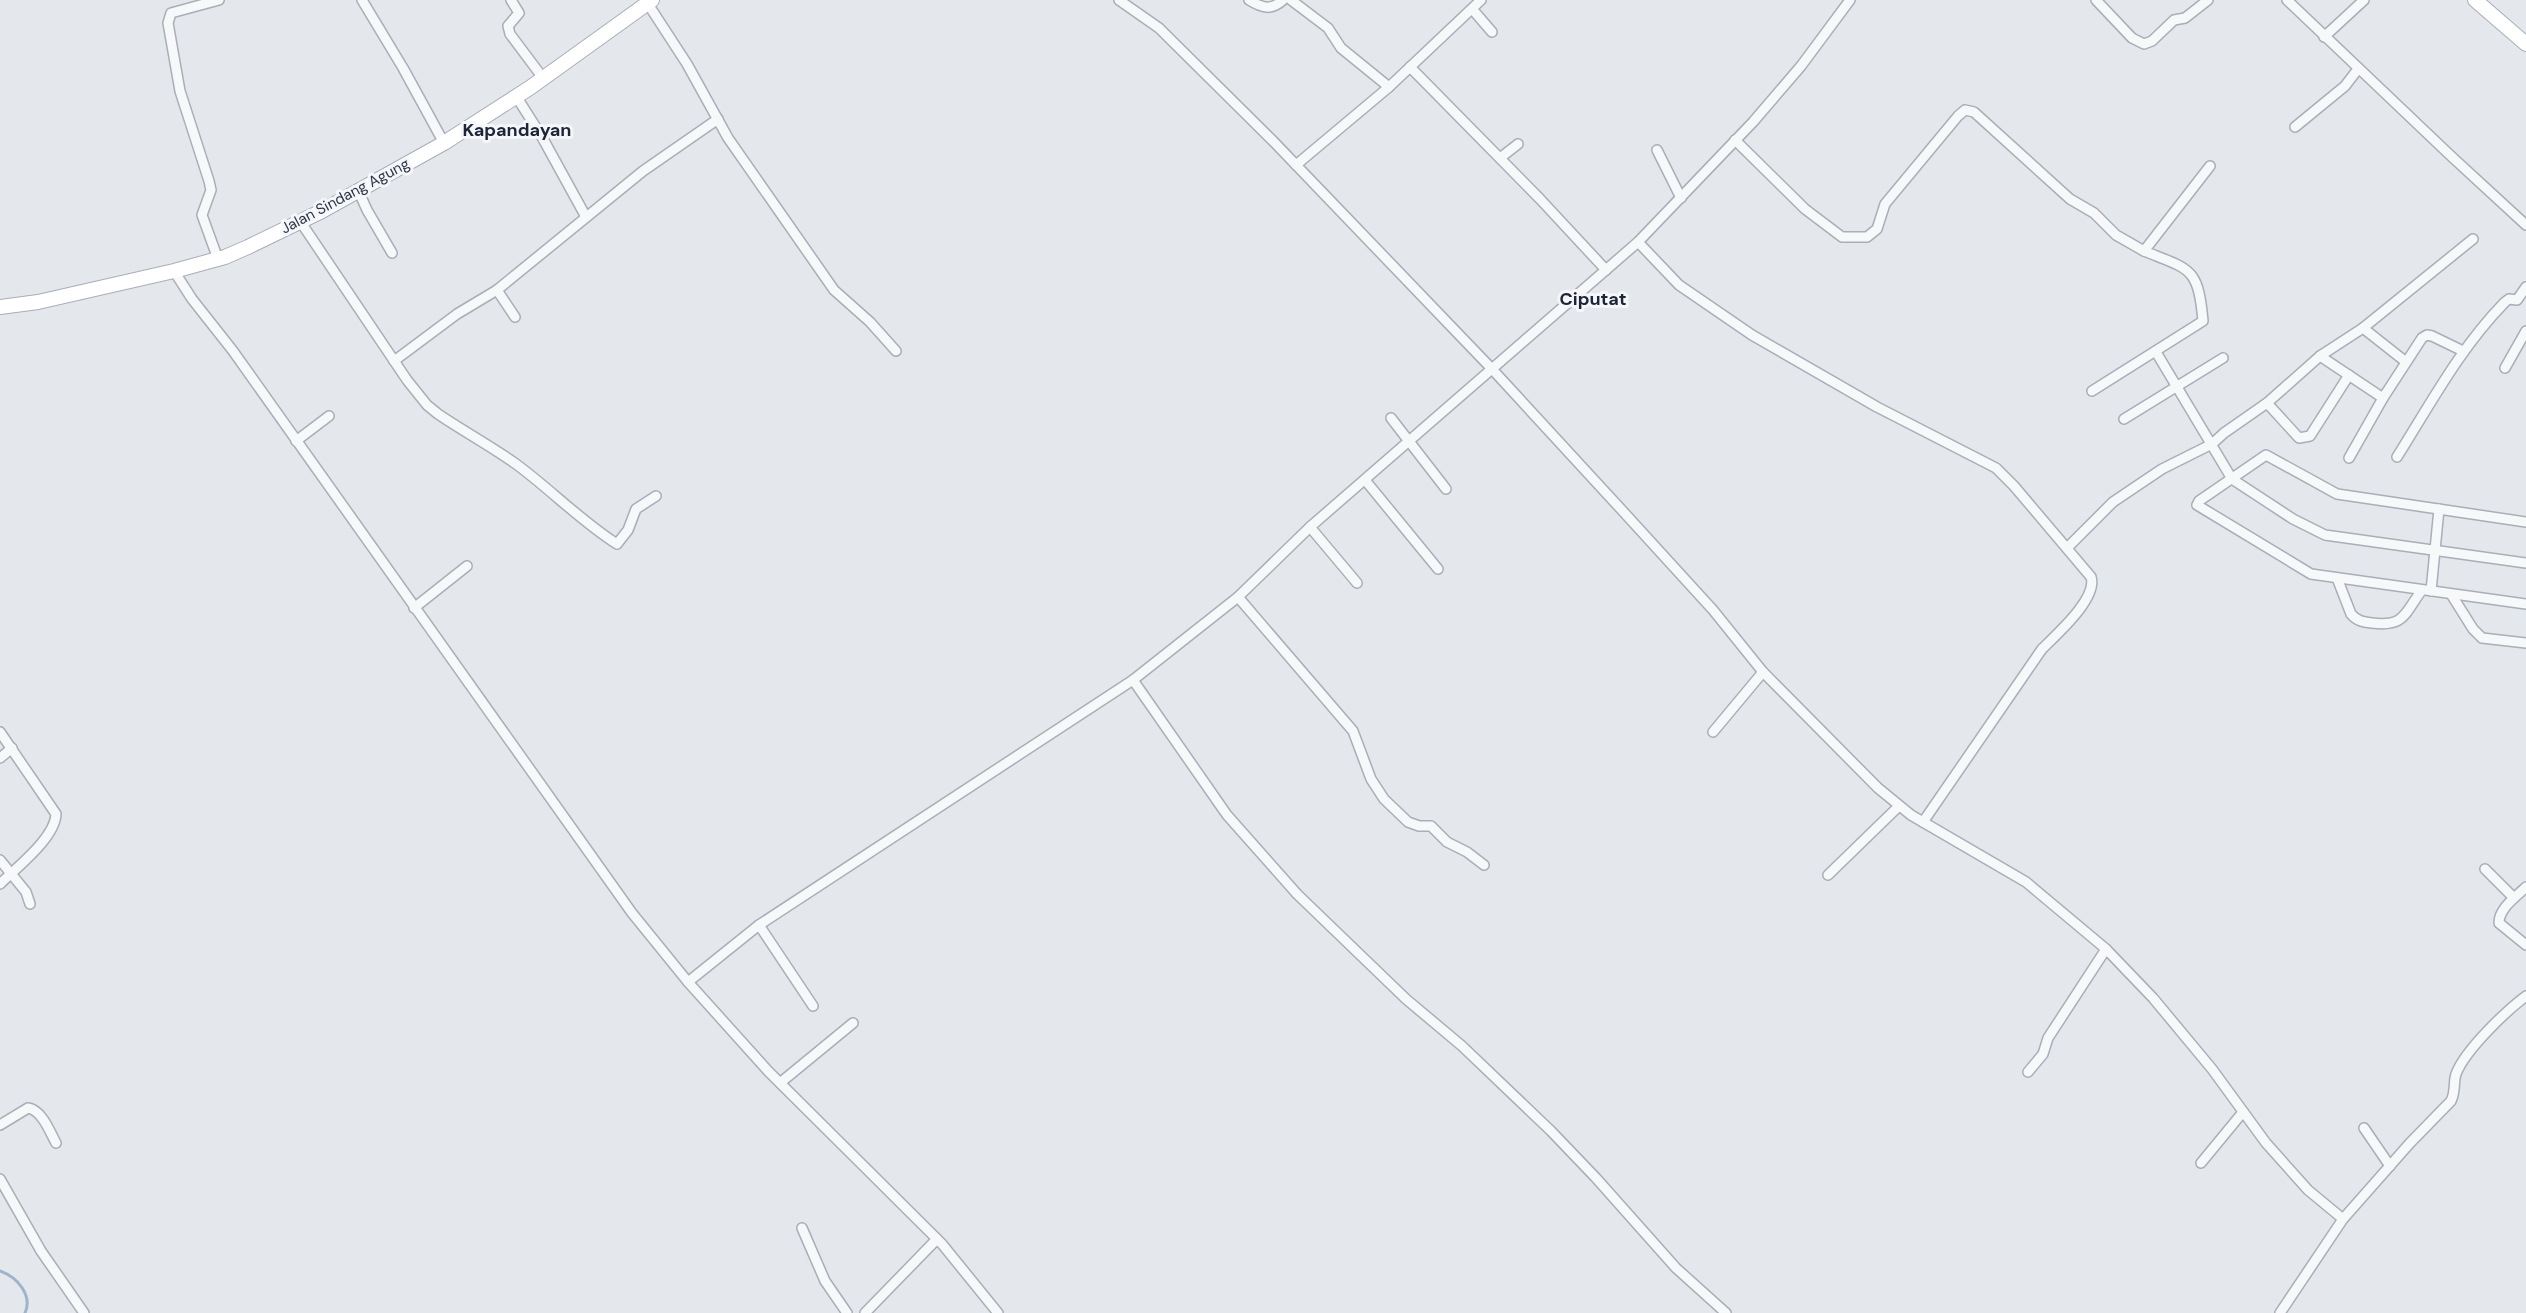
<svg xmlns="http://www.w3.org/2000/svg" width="2526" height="1313" font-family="'DM Sans',sans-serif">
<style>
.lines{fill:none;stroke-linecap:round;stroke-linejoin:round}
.stream{stroke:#9fb4cc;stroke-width:3}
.minor-casing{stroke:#a9aeb7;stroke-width:12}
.secondary-casing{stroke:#a9aeb7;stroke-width:16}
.minor{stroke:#f7f8fa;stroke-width:9}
.secondary{stroke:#fff;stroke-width:14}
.labels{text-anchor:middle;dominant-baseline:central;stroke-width:6;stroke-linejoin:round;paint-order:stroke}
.street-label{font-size:15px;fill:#2b3445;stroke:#f4f6f9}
.quarter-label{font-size:18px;font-weight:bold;fill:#1d2536;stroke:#f4f6f9}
</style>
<rect width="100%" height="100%" fill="#e4e7ec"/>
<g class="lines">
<!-- stream -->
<path class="stream" d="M0,1271C17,1277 33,1295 25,1313"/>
<defs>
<g id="minor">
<polyline points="362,0 403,68 444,143"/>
<polyline points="511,0 519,13 508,26 510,34 543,78"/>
<polyline points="1119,0 1159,28 1273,141 1492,369 1619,507 1713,610 1763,672 1878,788 1911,815 2026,882 2106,949 2153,998 2212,1069 2266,1143 2308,1190 2343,1219"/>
<path d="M1249,0C1262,8 1271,11 1283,0"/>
<polyline points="1291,0 1328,28 1341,48 1389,87"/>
<polyline points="2096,0 2132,38 2144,44 2152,41 2174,20 2185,18 2208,0"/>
<polyline points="2287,0 2451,156 2526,225"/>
<polyline points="648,4 687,64 728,138 834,290 870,322 896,351"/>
<polyline points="1473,10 1492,32"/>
<polyline points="2324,37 2364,0"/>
<polyline points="1410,67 1540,199 1606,270"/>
<polyline points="516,96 542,137 586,217"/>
<polyline points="2295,127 2345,86 2358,69"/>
<polyline points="1735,140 1805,209 1842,237 1867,237 1877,229 1885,204 1958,116 1965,110 1974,112 2070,199 2094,213 2116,235 2144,251"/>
<polyline points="1657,150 1681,198"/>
<polyline points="1500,158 1518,144"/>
<polyline points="1296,165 1389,87 1481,0"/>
<polyline points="358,190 367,210 392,253"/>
<path d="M300,221L407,380L427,405L438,414C463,431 491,446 516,464C550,489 582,522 617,544L628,530L636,509L656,496"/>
<path d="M1638,242L1679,285L1752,335L1877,407L1996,468L2014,486L2091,577C2098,598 2057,634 2042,649L1923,822"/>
<polyline points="218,259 202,215 211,190 209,181 180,91 168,23 171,13 219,0"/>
<polyline points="174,271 192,299 233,351 632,913 688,982 768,1071 942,1244 998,1313"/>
<polyline points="497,290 515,317"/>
<polyline points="2363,328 2406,362"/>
<polyline points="2156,352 2232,479 2293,519 2325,535 2526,563"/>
<polyline points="2320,356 2383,398"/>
<polyline points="394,361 457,314 497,290 643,171 718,119"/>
<polyline points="2505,368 2526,331"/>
<path d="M2092,391L2203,321C2198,267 2191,270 2144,251L2210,166"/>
<polyline points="2267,403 2299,438 2310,436 2349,375"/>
<polyline points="1391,418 1446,489"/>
<polyline points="2124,419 2223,358"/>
<polyline points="296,441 329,416"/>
<path d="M2397,457C2431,403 2460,348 2505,302L2509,299L2517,300L2526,287"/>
<polyline points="2349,458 2383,398 2422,338 2427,335 2432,336 2463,351"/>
<polyline points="1365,480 1438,569"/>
<polyline points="2526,522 2337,494 2266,455 2199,501 2197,505 2311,574 2526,604"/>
<polyline points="1310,527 1357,583"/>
<polyline points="2067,548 2113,502 2162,469 2212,444 2224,433 2267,403 2320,356 2363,328 2473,239"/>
<path d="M2337,578L2351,614C2357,621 2363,622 2372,623C2405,627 2404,614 2422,590"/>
<polyline points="2431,591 2439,509"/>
<polyline points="2451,594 2473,629 2482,638 2526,643"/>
<polyline points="1238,597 1353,731 1371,779 1384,799 1408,822 1419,826 1431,826 1447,842 1467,852 1484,865"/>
<polyline points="414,608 467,566"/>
<polyline points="1133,680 1227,815 1297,894 1406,999 1462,1046 1551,1131 1596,1178 1676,1268 1726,1313"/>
<path d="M0,732L56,814C55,838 17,867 0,884"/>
<polyline points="1713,732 1763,672"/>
<polyline points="0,758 12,748"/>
<polyline points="0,860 26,892 30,904"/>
<polyline points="2485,869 2514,898"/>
<polyline points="1828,875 1899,806"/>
<path d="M2526,887C2516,897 2499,908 2499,923L2526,945"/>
<polyline points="759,925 813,1006"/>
<polyline points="688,982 759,925 1133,680 1238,597 1310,527 1638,242 1753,122 1801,66 1850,0"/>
<polyline points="2028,1072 2043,1054 2048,1038 2106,949"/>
<polyline points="780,1083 853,1023"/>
<path d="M0,1125L28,1108C42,1110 50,1132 56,1143"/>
<polyline points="2364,1128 2390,1166"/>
<polyline points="2201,1163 2243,1112"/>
<polyline points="0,1179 41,1251 84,1313"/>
<polyline points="802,1228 825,1281 847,1313"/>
<polyline points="865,1313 937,1239"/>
<path d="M2280,1313L2343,1219L2410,1143L2451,1101C2456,1091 2453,1083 2456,1074C2465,1050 2506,1011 2526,996"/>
</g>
<g id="secondary">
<polyline points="2475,0 2526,44"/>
<polyline points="0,307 38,302 174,271 225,257 248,247 322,211 444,143 531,87 652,0"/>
</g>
</defs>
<!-- minor casing -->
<use href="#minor" class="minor-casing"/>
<!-- secondary casing -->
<use href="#secondary" class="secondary-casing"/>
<!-- minor -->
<use href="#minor" class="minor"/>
<!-- secondary -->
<use href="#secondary" class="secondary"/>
</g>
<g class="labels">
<!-- street labels -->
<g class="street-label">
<text transform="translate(345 196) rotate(-28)">Jalan Sindang Agung</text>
</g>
<!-- quarter labels -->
<g class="quarter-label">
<text x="517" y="130">Kapandayan</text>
<text x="1593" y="299">Ciputat</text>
</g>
</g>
</svg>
